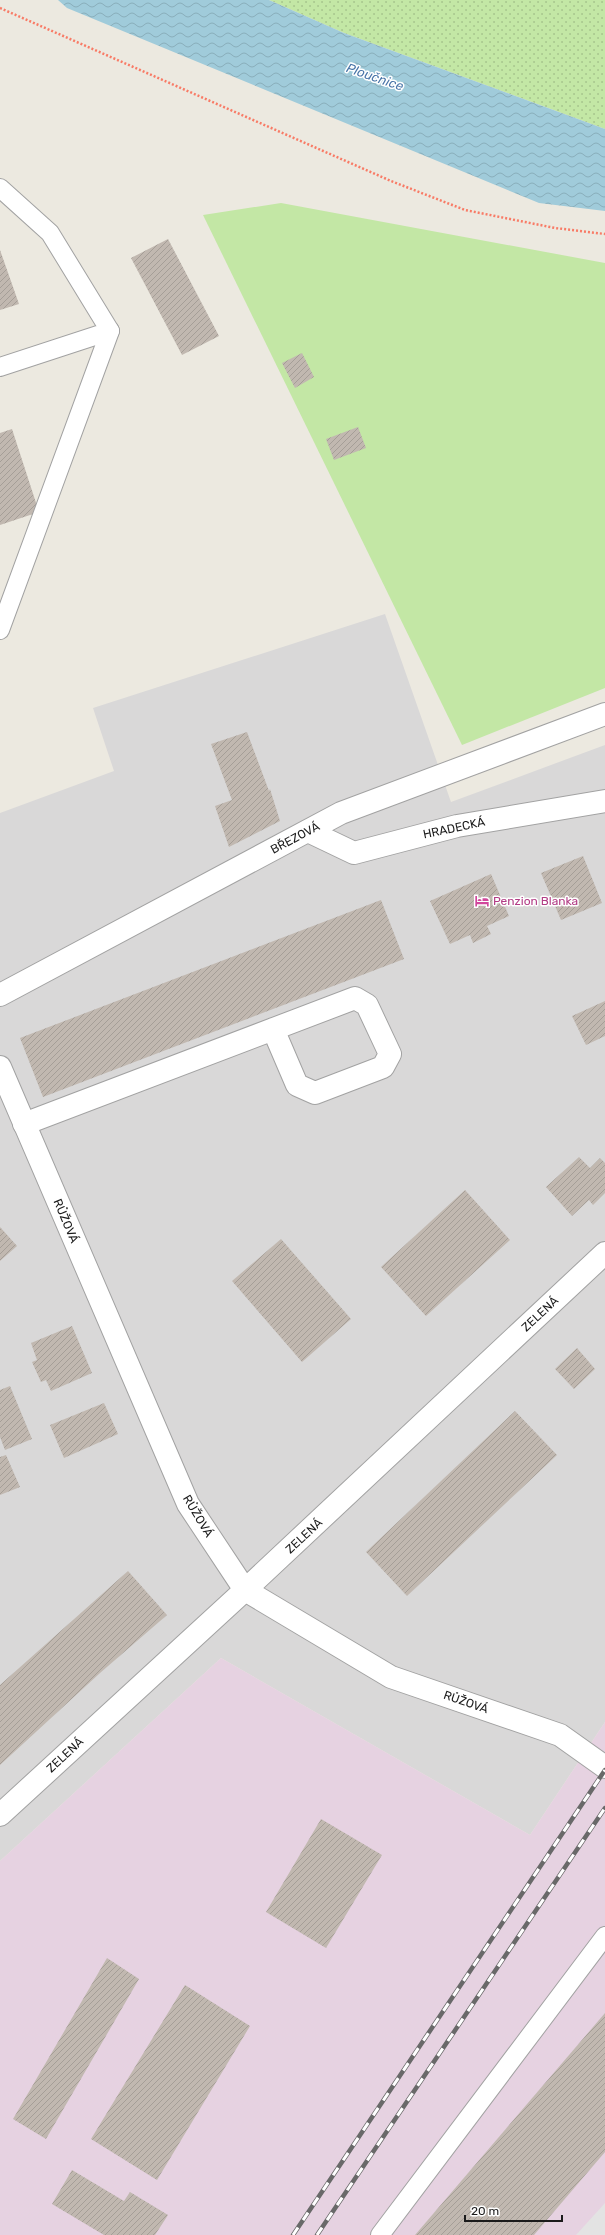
<svg xmlns="http://www.w3.org/2000/svg" width="605" height="2235" font-family="Rubik,sans-serif">
<style>
.residential{fill:#d9d8d8}
.industrial{fill:#e6d2e1}
.grass{fill:url(#grass-dots)}
.garden{fill:#c3e7a5}
.parking{fill:#e3e3e3}
.water{fill:url(#water-waves)}
.building{fill:url(#building-hatch)}
.lines{fill:none;stroke-linecap:round;stroke-linejoin:round}
.lane-casing{stroke:#a2a2a2;stroke-width:20}
.street-casing{stroke:#a2a2a2;stroke-width:24}
.path{stroke:#f87b66;stroke-width:2.5;stroke-dasharray:2 2;stroke-linecap:butt}
.lane{stroke:#fff;stroke-width:18}
.street{stroke:#fff;stroke-width:22}
.rail-casing{stroke:#696969;stroke-width:4.5}
.rail{stroke:#fff;stroke-width:3;stroke-dasharray:9;stroke-linecap:butt}
.labels{text-anchor:middle;dominant-baseline:central;stroke-width:3;stroke-linejoin:round;paint-order:stroke}
.street-label{font-size:12px;fill:#1b1b1b;stroke:#fff}
.hotel-label{font-size:12px;fill:#b23c85;stroke:#fff;text-anchor:start}
.water-label{font-size:13px;font-style:italic;fill:#4975a8;stroke:#fff}
</style>
<defs>
<pattern id="grass-dots" width="8" height="8" patternUnits="userSpaceOnUse"><rect width="8" height="8" fill="#c3e7a5"/><path d="M2 2h.1M6 6h.1" fill="none" stroke="#a7c68d" stroke-width="1.8" stroke-linecap="round"/></pattern>
<pattern id="water-waves" width="16" height="10" patternUnits="userSpaceOnUse"><rect width="16" height="10" fill="#a0cbda"/><path d="M0 5q4-4 8 0t8 0" fill="none" stroke="#89aeba"/></pattern>
<pattern id="building-hatch" width="6" height="6" patternUnits="userSpaceOnUse"><rect width="6" height="6" fill="#c1b8b0"/><path d="M-1 1l2-2M0 6l6-6M5 7l2-2" fill="none" stroke="#a59e97"/></pattern>
</defs>
<rect width="100%" height="100%" fill="#ece9e0"/>
<!-- residential -->
<polygon class="residential" points="385,614 451,802 605,745 605,1722 530,1835 221,1658 0,1861 0,813 114,771 93,708"/>
<!-- industrial -->
<polygon class="industrial" points="221,1658 530,1835 605,1722 605,2235 0,2235 0,1861"/>
<!-- grass -->
<polygon class="grass" points="269,0 605,0 605,129 344,33"/>
<!-- garden -->
<polygon class="garden" points="281,203 605,263 605,688 462,745 203,215"/>
<!-- parking -->
<polygon class="parking" points="605,2203 605,2235 576,2235"/>
<!-- water -->
<polygon class="water" points="58,0 269,0 344,33 605,129 605,211 539,203 67,8"/>
<!-- building -->
<g class="building">
<polygon points="168,239 219,336 182,355 131,258"/>
<polygon points="0,250 19,304 0,310"/>
<polygon points="302,353 314,377 295,388 282,363"/>
<polygon points="358,427 366,448 334,460 326,439"/>
<polygon points="12,429 39,512 0,525 0,433"/>
<polygon points="247,732 269,791 270,789 280,821 229,847 215,806 232,800 211,744"/>
<polygon points="583,856 602,903 561,920 541,873"/>
<polygon points="491,874 509,916 487,926 491,934 473,943 470,935 450,944 430,901"/>
<polygon points="381,900 404,959 43,1097 20,1038"/>
<polygon points="605,1001 605,1036 586,1045 572,1016"/>
<polygon points="579,1157 590,1168 600,1158 605,1163 605,1193 593,1205 589,1200 572,1216 546,1187"/>
<polygon points="465,1190 510,1240 426,1316 381,1267"/>
<polygon points="0,1227 17,1246 0,1261"/>
<polygon points="281,1239 351,1319 302,1362 232,1281"/>
<polygon points="72,1326 92,1373 51,1391 46,1380 41,1382 32,1362 37,1360 31,1343"/>
<polygon points="577,1348 595,1369 574,1389 555,1369"/>
<polygon points="10,1386 32,1439 5,1450 0,1437 0,1390"/>
<polygon points="104,1403 118,1434 64,1458 50,1425"/>
<polygon points="515,1411 557,1455 407,1596 366,1552"/>
<polygon points="6,1455 20,1487 0,1495 0,1457"/>
<polygon points="128,1571 167,1615 100,1673 0,1765 0,1685"/>
<polygon points="321,1819 382,1855 326,1948 266,1912"/>
<polygon points="107,1958 139,1979 46,2139 13,2119"/>
<polygon points="185,1985 250,2026 157,2180 91,2139"/>
<polygon points="605,2013 605,2152 534,2235 415,2235"/>
<polygon points="72,2170 124,2201 130,2192 168,2215 155,2235 104,2235 52,2204"/>
</g>
<g class="lines">
<defs>
<g id="lane">
<polyline points="0,188 50,233 110,331 0,367"/>
<polyline points="0,630 110,331"/>
<polyline points="380,2235 605,1936"/>
</g>
<g id="street">
<polyline points="308,831 354,853 457,826 605,801"/>
<polyline points="0,995 341,813 605,714"/>
<polyline points="0,1067 188,1504 245,1590 391,1677 560,1735 605,1767"/>
<polyline points="24,1124 355,998 367,1005 390,1054 383,1067 315,1093 297,1085 273,1029"/>
<polyline points="0,1815 245,1590 605,1253"/>
</g>
</defs>
<!-- lane casing -->
<use href="#lane" class="lane-casing"/>
<!-- street casing -->
<use href="#street" class="street-casing"/>
<!-- path -->
<polyline class="path" points="0,8 391,181 465,210 555,228 605,234"/>
<!-- lane -->
<use href="#lane" class="lane"/>
<!-- street -->
<use href="#street" class="street"/>
<defs>
<g id="rail">
<polyline points="293,2235 605,1770"/>
<polyline points="317,2235 605,1808"/>
</g>
</defs>
<!-- rail casing -->
<use href="#rail" class="rail-casing"/>
<!-- rail -->
<use href="#rail" class="rail"/>
</g>
<!-- icons -->
<defs>
<symbol id="hotel-bare" viewBox="-9 -9 18 18"><path d="M-6-4.5h1.5V1H6V5H4.5V3h-9V5H-6ZM-4 0a1.8 1.8 0 1 1 3.6 0ZM.5 0V-2.5h3Q6-2.5 6 0Z" fill="#d1479c" stroke="#fff" stroke-width="2.5" paint-order="stroke"/></symbol>
</defs>
<g fill-rule="evenodd">
<use href="#hotel-bare" x="472" y="891" width="20" height="20"/>
</g>
<g class="labels">
<!-- street labels -->
<g class="street-label">
<text transform="translate(454 828) rotate(-12)">HRADECKÁ</text>
<text transform="translate(295 838) rotate(-28)">BŘEZOVÁ</text>
<text transform="translate(66 1221) rotate(67)">RŮŽOVÁ</text>
<text transform="translate(540 1314) rotate(-43)">ZELENÁ</text>
<text transform="translate(198 1516) rotate(59)">RŮŽOVÁ</text>
<text transform="translate(304 1536) rotate(-43)">ZELENÁ</text>
<text transform="translate(466 1702) rotate(19)">RŮŽOVÁ</text>
<text transform="translate(65 1755) rotate(-43)">ZELENÁ</text>
</g>
<!-- hotel labels -->
<g class="hotel-label">
<text x="493" y="901">Penzion Blanka</text>
</g>
<!-- water labels -->
<g class="water-label">
<text transform="translate(375 77) rotate(19)">Ploučnice</text>
</g>
</g>
<!-- scale -->
<path d="M465 2215v6h97v-6" fill="none" stroke="#1b1b1b" stroke-width="2"/>
<text x="471" y="2215" font-size="12" fill="#1b1b1b" stroke="#ffffff" stroke-width="3" paint-order="stroke">20 m</text>
</svg>
